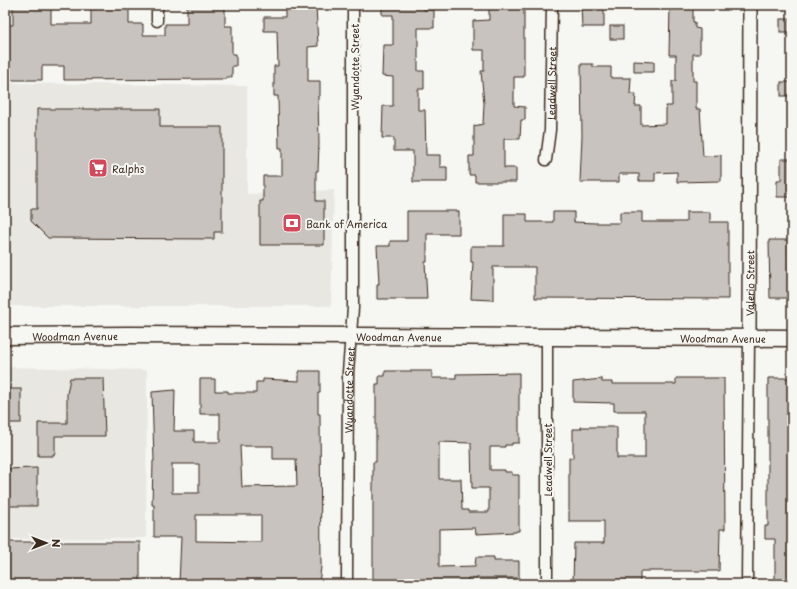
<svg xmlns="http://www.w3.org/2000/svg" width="797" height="589" font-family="'Playpen Sans',sans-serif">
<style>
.built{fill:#e8e7e2}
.building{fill:#c8c3be;stroke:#3b2a1e;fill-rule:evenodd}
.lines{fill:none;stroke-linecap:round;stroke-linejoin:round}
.minor-casing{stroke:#3b2a1e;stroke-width:13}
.tertiary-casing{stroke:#3b2a1e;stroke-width:16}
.primary-casing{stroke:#3b2a1e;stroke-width:19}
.minor{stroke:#f6f6f2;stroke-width:10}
.tertiary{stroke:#f6f6f2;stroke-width:13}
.primary{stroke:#f6f6f2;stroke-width:16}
.labels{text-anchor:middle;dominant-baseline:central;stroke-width:4;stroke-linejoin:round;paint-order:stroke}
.street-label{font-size:10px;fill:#3b2a1e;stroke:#f6f6f2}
.poi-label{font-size:10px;fill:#3b2a1e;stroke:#f6f6f2;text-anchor:start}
</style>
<rect width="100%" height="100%" fill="#f6f6f2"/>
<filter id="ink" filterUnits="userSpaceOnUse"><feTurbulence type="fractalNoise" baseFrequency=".025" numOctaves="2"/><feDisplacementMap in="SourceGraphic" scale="8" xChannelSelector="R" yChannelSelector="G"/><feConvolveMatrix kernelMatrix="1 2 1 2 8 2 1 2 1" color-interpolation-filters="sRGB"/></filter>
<g filter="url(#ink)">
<!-- built -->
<g class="built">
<polygon points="5,83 247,86 247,194 334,190 331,306 5,306"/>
<polygon points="5,367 147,370 146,538 5,539"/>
</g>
<!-- building -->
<g class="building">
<polygon points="13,5 51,5 51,24 91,24 91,5 129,5 129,24 143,24 143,35 165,35 165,24 187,24 187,5 225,5 225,26 232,26 232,54 236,54 236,66 232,66 232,77 226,77 226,79 64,80 64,66 42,66 42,80 5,80 5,25 13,25"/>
<polygon points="285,5 316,5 318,46 308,47 308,81 320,81 320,96 318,96 319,144 318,171 316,171 316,201 324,201 324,245 260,245 260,201 263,201 263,176 282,176 282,148 279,148 278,96 274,96 274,66 278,66 277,31 264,31 264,17 285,17"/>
<polygon points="382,5 424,5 424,10 434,10 434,28 418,28 418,71 424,71 424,89 418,89 418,110 425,110 426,155 440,155 440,167 447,167 447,182 413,182 413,151 394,151 394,138 382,138 383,106 393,106 393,77 382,76 383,45 393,45 393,15 382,15"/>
<polygon points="489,5 524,5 524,77 514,77 514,106 525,107 525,120 521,120 520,139 504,139 504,168 516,168 516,182 475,182 475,175 469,175 469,156 474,156 474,126 483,124 484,104 481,71 484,71 484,50 473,50 473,21 489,20"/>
<polygon points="581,5 604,5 604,27 582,27"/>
<polygon points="670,5 693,5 693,22 695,22 695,28 700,29 700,54 693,54 693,81 696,81 696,109 700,109 703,156 721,155 721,181 677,182 677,172 655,173 655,181 639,181 639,174 619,174 619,182 580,182 582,136 581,64 593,64 593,67 611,67 611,78 631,78 630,94 636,94 635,106 641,106 641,125 666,124 666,106 672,106 672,81 676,81 676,55 669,55"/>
<rect x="780" y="19" width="12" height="13"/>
<rect x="610" y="26" width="13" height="13"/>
<polygon points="634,61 654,62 654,72 634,72"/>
<rect x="781" y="82" width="11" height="14"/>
<polygon points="37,109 160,109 160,127 222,127 222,232 214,232 214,239 48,238 31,221 31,209 37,209"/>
<polygon points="781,159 792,159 792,197 777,197 777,180 781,180"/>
<polygon points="407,211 459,211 459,234 427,234 427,262 425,262 427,299 377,299 377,284 379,284 377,246 390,246 390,241 407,241"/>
<polygon points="553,212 574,212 574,222 595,223 620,223 620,212 642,212 642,222 686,222 686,212 710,212 710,222 728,222 728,299 535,298 535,267 493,267 493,300 471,299 473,262 471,262 471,246 504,246 504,214 527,214 527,222 553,222"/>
<polygon points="769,240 790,240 790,298 770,298"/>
<path d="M299,371H320V393H318V414H320L321,567L319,584H179L181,537H154V505H152L153,461H154L152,392L175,390L174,431H194V442H220V414H200V379H215V391H228V393H256V382H263V379L299,381ZM240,446H273V459H296L297,486L242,487ZM172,464H199V493H172ZM196,515H261V542L196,541Z"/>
<path d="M385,371H432V378H456V374L519,373V443H512V445H505V447H490V470H505V472H512V475H519V531H516V532L476,534L475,528L439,529V567L475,566L476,557H494V561H519V578H468V584H373V462H376V384H379V376H385ZM439,442L471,443L472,488H489V512H468V510H462L461,479H439Z"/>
<polygon points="70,378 103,378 105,436 55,436 55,454 53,454 53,456 38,456 38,423 67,423 67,394"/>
<polygon points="676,378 724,378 725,529 720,529 719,571 641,571 640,572 640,584 573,584 574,543 604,543 604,521 569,521 569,458 573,458 573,429 581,429 581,427 617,427 617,458 645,458 645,411 614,411 614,403 573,402 573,382 602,379 602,382 612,382 612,384 676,384"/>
<polygon points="768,378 792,378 792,395 790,395 790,461 792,461 792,580 775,580 775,539 765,539 765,526 768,526"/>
<rect x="5" y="389" width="16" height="34"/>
<polygon points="37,468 37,506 5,506 5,469"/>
<polygon points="5,542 140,542 140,581 139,584 5,584"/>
</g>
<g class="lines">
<defs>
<g id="minor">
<polyline points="157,21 157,5"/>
<path id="s1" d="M546,160L550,130L552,5"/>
<path id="s2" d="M347,584L348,372L353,308V5"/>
<polyline points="547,584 547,337"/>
<polyline points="747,584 749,338"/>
</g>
<g id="tertiary">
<path id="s3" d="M749,338L750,5"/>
</g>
<g id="primary">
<path id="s4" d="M5,336L127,335L792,338"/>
</g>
</defs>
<!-- minor casing -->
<use href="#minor" class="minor-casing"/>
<!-- tertiary casing -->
<use href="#tertiary" class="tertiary-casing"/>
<!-- primary casing -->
<use href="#primary" class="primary-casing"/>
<!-- minor -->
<use href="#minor" class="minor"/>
<!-- tertiary -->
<use href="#tertiary" class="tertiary"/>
<!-- primary -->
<use href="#primary" class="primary"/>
</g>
</g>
<!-- icons -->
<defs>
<symbol id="supermarket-square" viewBox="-11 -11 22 22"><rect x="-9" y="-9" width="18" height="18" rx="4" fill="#d1495b" stroke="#f6f6f2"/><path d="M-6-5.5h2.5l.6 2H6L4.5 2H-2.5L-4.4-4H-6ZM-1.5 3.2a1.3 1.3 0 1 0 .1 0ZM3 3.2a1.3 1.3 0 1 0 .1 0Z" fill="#fff"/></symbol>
<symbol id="bank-square" viewBox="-11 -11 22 22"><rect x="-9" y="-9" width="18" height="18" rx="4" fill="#d1495b" stroke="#f6f6f2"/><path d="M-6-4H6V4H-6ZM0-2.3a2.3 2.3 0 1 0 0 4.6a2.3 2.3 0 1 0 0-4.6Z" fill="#fff"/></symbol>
</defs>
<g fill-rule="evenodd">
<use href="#supermarket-square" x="87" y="157" width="22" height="22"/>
<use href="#bank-square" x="281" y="212" width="22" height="22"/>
</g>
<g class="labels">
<!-- street labels -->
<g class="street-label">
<text transform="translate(354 67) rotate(-90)">Wyandotte Street</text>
<text stroke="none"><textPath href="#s1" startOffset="77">Leadwell Street</textPath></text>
<text stroke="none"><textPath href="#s3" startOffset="55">Valerio Street</textPath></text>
<text stroke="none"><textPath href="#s4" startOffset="70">Woodman Avenue</textPath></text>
<text stroke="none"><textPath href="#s4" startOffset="394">Woodman Avenue</textPath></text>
<text stroke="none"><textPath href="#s4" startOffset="718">Woodman Avenue</textPath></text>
<text stroke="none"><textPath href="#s2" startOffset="194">Wyandotte Street</textPath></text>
<text transform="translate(547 460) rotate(-90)">Leadwell Street</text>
</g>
<!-- poi labels -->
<g class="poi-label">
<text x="112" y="168">Ralphs</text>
<text x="306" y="223">Bank of America</text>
</g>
</g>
<!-- margin -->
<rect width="797" height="589" fill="none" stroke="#f6f6f2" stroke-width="20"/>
<rect x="10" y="10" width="777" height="569" fill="none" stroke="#3b2a1e" stroke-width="1.5" filter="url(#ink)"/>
<!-- north arrow -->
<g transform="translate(46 543) rotate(90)" stroke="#f6f6f2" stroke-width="3" paint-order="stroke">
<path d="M0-3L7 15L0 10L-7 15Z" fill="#3b2a1e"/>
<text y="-6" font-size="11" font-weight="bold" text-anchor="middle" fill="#3b2a1e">N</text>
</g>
</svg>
